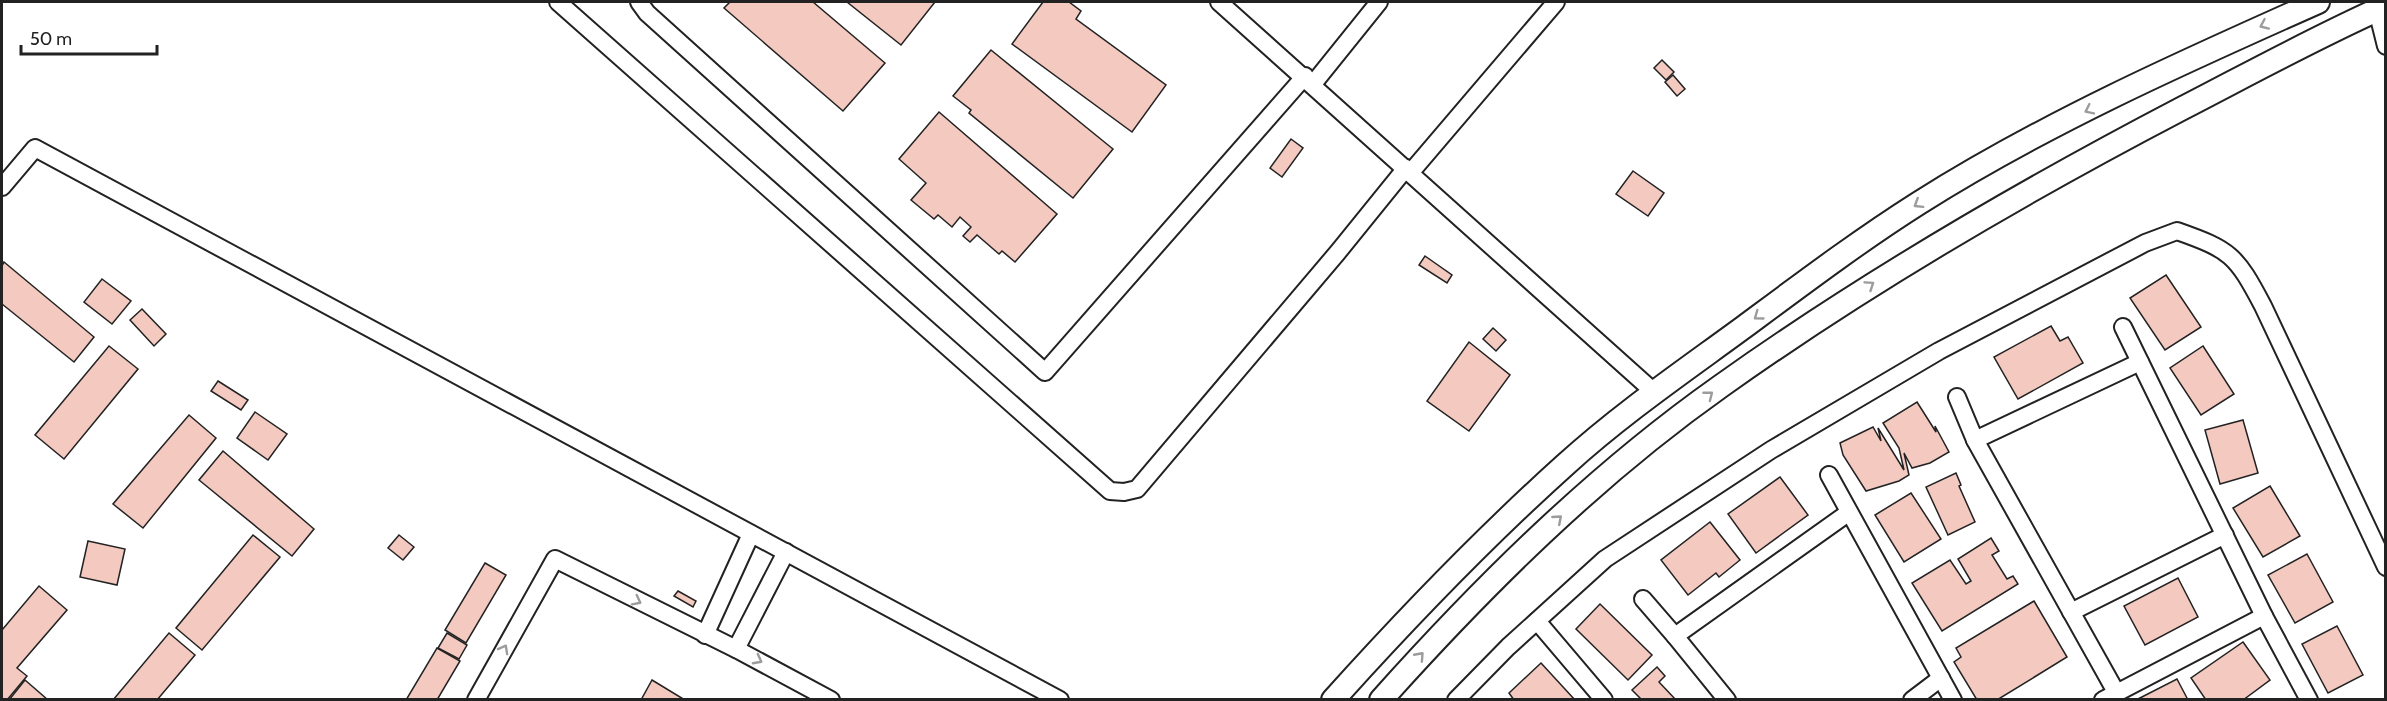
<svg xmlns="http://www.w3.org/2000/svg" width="2387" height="701" font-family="Cabin,sans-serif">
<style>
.building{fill:#f3c9c0;stroke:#222;stroke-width:1.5}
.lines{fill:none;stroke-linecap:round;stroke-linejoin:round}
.street-casing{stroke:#222;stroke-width:20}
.secondary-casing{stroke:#222;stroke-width:26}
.street{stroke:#fff;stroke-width:16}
.secondary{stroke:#fff;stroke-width:22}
.oneway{stroke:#9c9c9c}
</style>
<rect width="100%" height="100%" fill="#fff"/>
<!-- building -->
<g class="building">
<polygon points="730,2 813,2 885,63 843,111 724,8"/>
<polygon points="847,2 935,2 901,45"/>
<polygon points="1043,2 1069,2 1081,11 1076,19 1166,85 1132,132 1012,44"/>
<polygon points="991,50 1113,149 1073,198 969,113 971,110 953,96"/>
<polygon points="1662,60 1674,72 1666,80 1654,68"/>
<polygon points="1673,75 1685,89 1677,96 1665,82"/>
<polygon points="939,112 1057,214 1015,262 1002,251 999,254 977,235 970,242 963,236 971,227 960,217 952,227 938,215 934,219 911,200 926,183 899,159"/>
<polygon points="1291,139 1303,148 1282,177 1270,168"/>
<polygon points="1633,171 1664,193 1648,216 1616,194"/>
<polygon points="1425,256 1452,275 1447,283 1419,265"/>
<polygon points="4,262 94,337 74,362 2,304 2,266"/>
<polygon points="2166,275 2201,327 2165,350 2130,298"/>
<polygon points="102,279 131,301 112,324 84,302"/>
<polygon points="142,309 166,334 154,346 130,320"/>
<polygon points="2051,326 2060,341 2068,337 2083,363 2018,399 1994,357"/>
<polygon points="1493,328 1506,340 1496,351 1483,339"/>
<polygon points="1469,342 1510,375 1469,431 1427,401"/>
<polygon points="109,346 138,369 64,459 35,435"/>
<polygon points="2203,346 2234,394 2201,415 2170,368"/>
<polygon points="218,381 248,400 241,410 211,391"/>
<polygon points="1917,402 1936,432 1935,426 1949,452 1930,463 1912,468 1904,453 1909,475 1899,481 1866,491 1843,455 1840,443 1873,427 1881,441 1878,428 1904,470 1899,448 1883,423"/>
<polygon points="255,412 287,434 268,460 237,438"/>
<polygon points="189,415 216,438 143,528 113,504"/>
<polygon points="2243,420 2258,473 2220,484 2205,430"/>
<polygon points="223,451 314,529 292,556 199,480"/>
<polygon points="1956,473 1961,485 1959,486 1975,522 1948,535 1926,487"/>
<polygon points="1780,477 1808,515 1756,553 1728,514"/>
<polygon points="2270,486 2300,536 2263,557 2233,508"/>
<polygon points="1911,493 1941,539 1904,562 1875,515"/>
<polygon points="1710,522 1740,560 1719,577 1716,573 1688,595 1661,560"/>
<polygon points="253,535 280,557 202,650 176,628"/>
<polygon points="399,535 414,547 403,560 388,548"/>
<polygon points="1991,538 1999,551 1992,555 2007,579 2013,576 2018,584 1942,631 1912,583 1950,560 1966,584 1971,581 1958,559"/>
<polygon points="88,541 125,549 117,585 80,577"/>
<polygon points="2307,554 2333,602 2295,623 2268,575"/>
<polygon points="485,563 506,575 466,643 445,630"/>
<polygon points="2178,578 2198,617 2145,645 2124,606"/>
<polygon points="39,586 67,610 17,668 27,676 7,700 2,700 2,630"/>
<polygon points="678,591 696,601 693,607 674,596"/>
<polygon points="2034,601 2067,657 1997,700 1977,700 1954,662 1961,657 1956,648"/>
<polygon points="1600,604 1652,655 1628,680 1576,629"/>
<polygon points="2337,626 2363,675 2328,693 2302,644"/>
<polygon points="169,633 195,655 157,700 113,700"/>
<polygon points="447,633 467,645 459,659 438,648"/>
<polygon points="2243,642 2270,680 2243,700 2206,700 2191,678"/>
<polygon points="437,648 460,661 437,700 406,700"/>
<polygon points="1541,663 1575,700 1514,700 1509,693"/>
<polygon points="1657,667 1665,676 1659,682 1676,700 1642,700 1632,690"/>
<polygon points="2177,679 2188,700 2136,700"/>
<polygon points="25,680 48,700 9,700"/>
<polygon points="652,680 685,700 641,700"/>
</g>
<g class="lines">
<defs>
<g id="street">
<polyline points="558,2 1110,491 1124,492 1137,489 1338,252 1406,168"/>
<polyline points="639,2 647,13 1045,372 1305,76"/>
<polyline points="1219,2 1654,392"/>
<polyline points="2377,10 2386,46"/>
<polyline points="1313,84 1379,2"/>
<polyline points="1411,172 1556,2"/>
<polyline points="2,187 35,148 1060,700"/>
<polyline points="2123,327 2264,616 2309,700"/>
<polyline points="1957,397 1975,440 2116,692"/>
<polyline points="1975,440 2140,362"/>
<polyline points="1829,475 1953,700"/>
<polyline points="1643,599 1675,636"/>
<polyline points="2071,612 2225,535"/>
<polyline points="1537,621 1604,700"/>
<polyline points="705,635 751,534"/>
<polyline points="736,649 786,552"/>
<polyline points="476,700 555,559 736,649 831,700"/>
<path d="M1456,700L1508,647L1605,559L1771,450L1939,351L2145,243L2177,231C2231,250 2236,255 2263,306L2386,567"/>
<polyline points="1727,700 1675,636 1848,513"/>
<polyline points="1912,700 1941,678"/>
<polyline points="2103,700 2264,616"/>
</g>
<g id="secondary">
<path d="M1333,700C1405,620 1485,537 1565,465C1621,414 1684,371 1744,327C1802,284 1859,241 1919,203C2044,124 2183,62 2318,2"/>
<path d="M1381,700C1484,585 1595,475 1721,386C1867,282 2022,192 2181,109C2249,74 2316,37 2386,6"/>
</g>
</defs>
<!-- street casing -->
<use href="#street" class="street-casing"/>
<!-- secondary casing -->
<use href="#secondary" class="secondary-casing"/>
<!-- street -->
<use href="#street" class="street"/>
<!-- secondary -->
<use href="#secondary" class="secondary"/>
</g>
<!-- one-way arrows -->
<defs><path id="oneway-chevron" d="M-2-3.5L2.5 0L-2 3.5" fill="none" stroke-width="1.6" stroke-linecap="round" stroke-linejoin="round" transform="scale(1.5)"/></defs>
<g class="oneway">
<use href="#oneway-chevron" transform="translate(2264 25) rotate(156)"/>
<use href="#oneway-chevron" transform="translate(2089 110) rotate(154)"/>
<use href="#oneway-chevron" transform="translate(1918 204) rotate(148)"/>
<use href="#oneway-chevron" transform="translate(1870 285) rotate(-34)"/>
<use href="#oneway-chevron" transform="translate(1758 316) rotate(144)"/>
<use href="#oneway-chevron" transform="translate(1709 395) rotate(-38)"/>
<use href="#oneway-chevron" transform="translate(1558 519) rotate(-41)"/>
<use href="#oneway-chevron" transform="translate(637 601) rotate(27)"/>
<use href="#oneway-chevron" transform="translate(504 649) rotate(-61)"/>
<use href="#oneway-chevron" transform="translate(1420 656) rotate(-48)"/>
<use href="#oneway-chevron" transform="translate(758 660) rotate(28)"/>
</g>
<!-- border -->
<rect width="2387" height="701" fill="none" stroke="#222222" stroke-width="6"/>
<!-- scale -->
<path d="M21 45v9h136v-9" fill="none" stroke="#222222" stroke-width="3"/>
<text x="30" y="45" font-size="18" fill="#222222" stroke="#ffffff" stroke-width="4.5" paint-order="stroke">50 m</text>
</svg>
